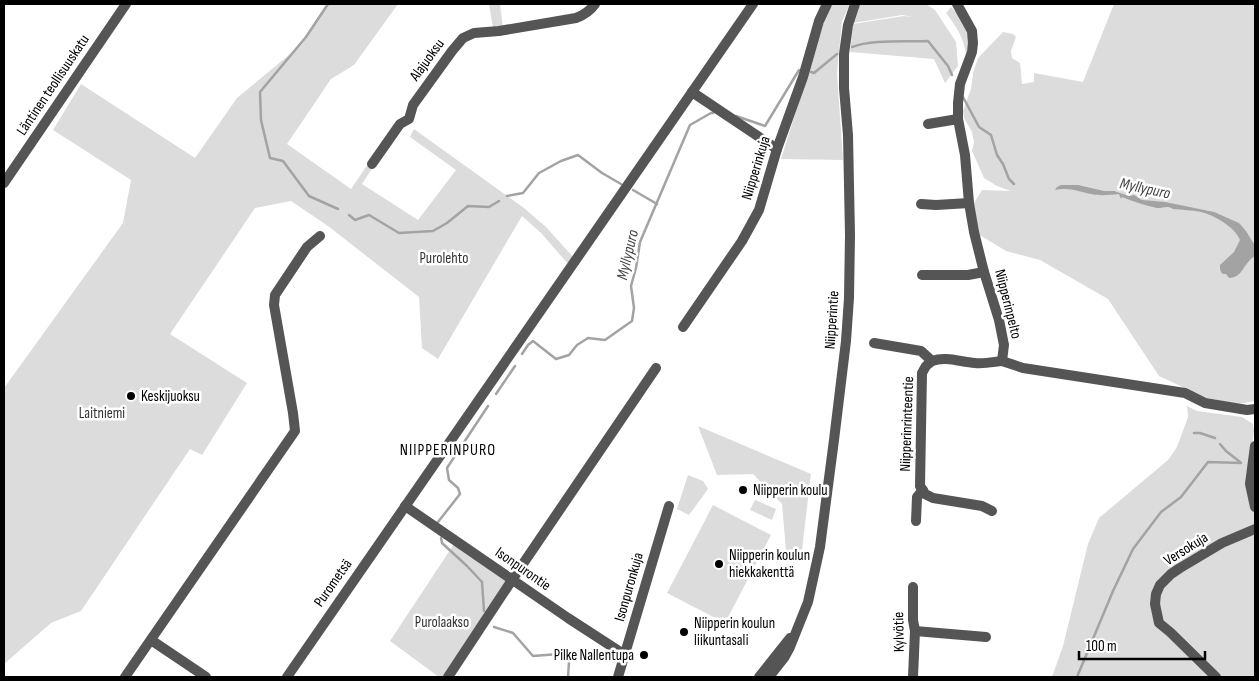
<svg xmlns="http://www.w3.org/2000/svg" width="1259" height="681" font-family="'Sofia Sans Condensed',sans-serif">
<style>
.green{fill:#dcdcdc}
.water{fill:#a3a3a3}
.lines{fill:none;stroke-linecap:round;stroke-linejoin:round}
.stream{stroke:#a3a3a3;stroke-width:2.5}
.minor{stroke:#555;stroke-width:10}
.poi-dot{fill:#000;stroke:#fff;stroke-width:2}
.labels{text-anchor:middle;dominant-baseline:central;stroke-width:5;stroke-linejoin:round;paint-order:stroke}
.street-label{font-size:15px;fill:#000;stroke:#fff}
.park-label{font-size:15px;fill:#333;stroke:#fff}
.poi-label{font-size:15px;fill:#000;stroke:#fff;text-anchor:start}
.water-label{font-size:16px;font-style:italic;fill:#444;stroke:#fff}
.neighbourhood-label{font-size:16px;letter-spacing:1px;fill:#000;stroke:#fff}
</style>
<rect width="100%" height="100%" fill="#fff"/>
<!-- green -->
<g class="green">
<polygon points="328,4 398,4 354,65 331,79 287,144 351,189 368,164 373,167 362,184 418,220 456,170 410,137 414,129 524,208 546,227 574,258 569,265 541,233 522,216 438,359 422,348 419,297 328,226 291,201 255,208 170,334 247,383 202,455 190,449 81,611 51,623 4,664 4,388 123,223 131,180 53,130 81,84 195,158 237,98 302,44"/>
<polygon points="489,4 500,4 503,27 493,28"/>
<polygon points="832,4 850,4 842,21 837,73 843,160 781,159 827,12"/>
<polygon points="860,4 926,4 935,10 956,42 958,66 945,83 934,59 850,52 853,24 904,16 914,17 902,15 853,23"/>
<polygon points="1114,4 1255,4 1255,401 1238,404 1206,398 1159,376 1108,299 1040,260 1006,251 978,234 974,203 982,190 1011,191 997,186 984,178 972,151 974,142 972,132 964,118 963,111 971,89 973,73 978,58 1003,32 1013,34 1016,37 1011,51 1012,58 1020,63 1022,84 1034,82 1034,73 1083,82"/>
<path d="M951,7C964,21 974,35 966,55C964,38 956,26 946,13Z"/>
<polygon points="1187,406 1197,411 1242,417 1253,424 1254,431 1247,477 1251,499 1255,515 1255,677 1052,677 1063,646 1088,544 1099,518 1168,460 1177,447 1188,417"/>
<polygon points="698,426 811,474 801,558 786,550 782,504 753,474 717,475"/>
<polygon points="688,475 703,481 708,489 689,515 677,509"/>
<polygon points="755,500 776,509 772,520 750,510"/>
<polygon points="713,505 771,535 725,623 667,593"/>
<polygon points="454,544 508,581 444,677 439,677 390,641"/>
</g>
<!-- water -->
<path class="water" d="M1061,185H1078L1104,191H1114L1129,196L1134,195L1142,200L1165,202L1214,212L1239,223L1246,231L1252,241L1255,245V256C1243,263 1243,278 1229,278L1226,274H1223C1220,272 1220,269 1220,265L1234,252L1240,240C1235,227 1214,215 1201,212C1192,210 1182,210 1173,209C1167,205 1164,208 1157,208C1147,206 1132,201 1122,197L1121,199L1119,194C1109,195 1099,196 1091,194C1077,191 1070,187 1055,190L1057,187Z"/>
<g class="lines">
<!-- stream -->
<g class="stream">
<polyline points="328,4 306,37 260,92 261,120 270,158 283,161 309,196 338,209"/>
<path d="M852,47C871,39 907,42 928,41L948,66L952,75"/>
<polyline points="811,72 814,73 837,54"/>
<polyline points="963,97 979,127 991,135 997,155 1003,164 1009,179 1014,184"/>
<polyline points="736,116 765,126 799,70"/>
<polyline points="633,190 657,204"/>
<polyline points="507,196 523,193 539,173 561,161 578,155 602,173 621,184"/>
<polyline points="349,215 355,220 369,215 399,233 433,231 447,223 468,206 489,207 499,201"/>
<polyline points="522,354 528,345 533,341 556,359 569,355 577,345 588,338 605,340 632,321 634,308 631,286 636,268 640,242 690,125 711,113 713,113"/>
<polyline points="496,394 515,366"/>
<polyline points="1194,433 1200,433 1215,438"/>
<polyline points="1220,444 1226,451 1240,462"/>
<polyline points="438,522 460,494 458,488 449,480 447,468 488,406"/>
<polyline points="441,538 442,543 467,566 482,582 484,611"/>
<polyline points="494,627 513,633 533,656 559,654 569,662 568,677"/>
<polyline points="1077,677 1113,591 1133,549 1161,512 1181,497 1208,462 1241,463"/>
</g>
<!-- minor -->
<g class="minor">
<polyline points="957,4 972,31 973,43 972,52 960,84 958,103 958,119 965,155 969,203 974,232 984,272 999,320 1004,345 1002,361"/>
<polyline points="692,92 777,149"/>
<polyline points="928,124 958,119"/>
<path d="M372,164L400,124L409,119L413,105L452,51L463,38L474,33L499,31L576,18C584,15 590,11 595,4"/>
<polyline points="4,183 126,4"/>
<polyline points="921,204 936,205 969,203"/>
<polyline points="922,275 968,275 984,272"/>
<polyline points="683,327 742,241 759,210 777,149 803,77 819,21 827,4"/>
<path d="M874,343L921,351L932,361C946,356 960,362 975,363C984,364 993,362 1002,361"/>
<polyline points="932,361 926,366 922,373 920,486 925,494 933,498 982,506 992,511"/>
<polyline points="1002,361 1023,368 1185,393 1205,403 1247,410 1255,409"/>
<polyline points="1255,446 1250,484 1255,507"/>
<polyline points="405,506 568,618 625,655"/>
<polyline points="916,521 917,497 923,490"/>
<polyline points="913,587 913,620 915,631 913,677"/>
<polyline points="915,631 986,637"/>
<polyline points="151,640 206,677"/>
<polyline points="125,677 295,431 293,413 274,305 275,295 307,247 320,236"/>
<polyline points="287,677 753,4"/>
<polyline points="448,677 512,580 656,368"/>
<polyline points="618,677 669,506"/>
<polyline points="759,677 790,638"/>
<polyline points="769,677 784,658 790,647 808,602 820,547 834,440 846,341 849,298 850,235 848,135 844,88 844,54 848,25 855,4"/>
<polyline points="1216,677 1170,632 1159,623 1155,604 1156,594 1160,585 1171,574 1180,568 1222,543 1255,529"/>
</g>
</g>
<!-- markers -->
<g class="poi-dot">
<circle cx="131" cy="396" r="5"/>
<circle cx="743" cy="490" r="5"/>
<circle cx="719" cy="564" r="5"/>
<circle cx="684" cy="632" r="5"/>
<circle cx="644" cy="655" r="5"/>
</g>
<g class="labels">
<!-- street labels -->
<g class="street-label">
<text transform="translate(427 60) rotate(-54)">Alajuoksu</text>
<text transform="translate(53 85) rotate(-56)">Läntinen teollisuuskatu</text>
<text transform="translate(756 168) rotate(-73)">Niipperinkuja</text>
<text transform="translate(1008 304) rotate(76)">Niipperinpelto</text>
<text transform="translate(832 320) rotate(-86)">Niipperintie</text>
<text transform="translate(907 424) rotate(-88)">Niipperinrinteentie</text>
<text transform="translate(1186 549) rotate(-32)">Versokuja</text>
<text transform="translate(523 569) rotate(35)">Isonpurontie</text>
<text transform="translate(333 583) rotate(-55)">Purometsä</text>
<text transform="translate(629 587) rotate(-74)">Isonpuronkuja</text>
<text transform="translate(899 632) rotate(-91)">Kylvötie</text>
</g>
<!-- park labels -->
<g class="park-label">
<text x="444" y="258">Purolehto</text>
<text x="102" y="413">Laitniemi</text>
<text x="442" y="622">Purolaakso</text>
</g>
<!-- poi labels -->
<g class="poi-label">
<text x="141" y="396">Keskijuoksu</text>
<text x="753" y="490">Niipperin koulu</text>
<text x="729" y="555">Niipperin koulun<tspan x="729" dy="17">hiekkakenttä</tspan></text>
<text x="694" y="623">Niipperin koulun<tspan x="694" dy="17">liikuntasali</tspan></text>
<text x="634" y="655" text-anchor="end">Pilke Nallentupa</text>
</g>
<!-- water labels -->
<g class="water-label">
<text transform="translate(1145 189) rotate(12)">Myllypuro</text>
<text transform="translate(628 255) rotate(-77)">Myllypuro</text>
</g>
<!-- neighbourhood labels -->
<g class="neighbourhood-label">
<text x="448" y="450">NIIPPERINPURO</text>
</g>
</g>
<!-- border -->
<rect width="1259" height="681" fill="none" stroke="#000000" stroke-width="10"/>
<!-- scale -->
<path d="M1079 651v8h126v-8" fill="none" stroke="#000000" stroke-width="2.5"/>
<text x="1086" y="651" font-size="15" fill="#000000" stroke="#ffffff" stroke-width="4" paint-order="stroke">100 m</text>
</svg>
